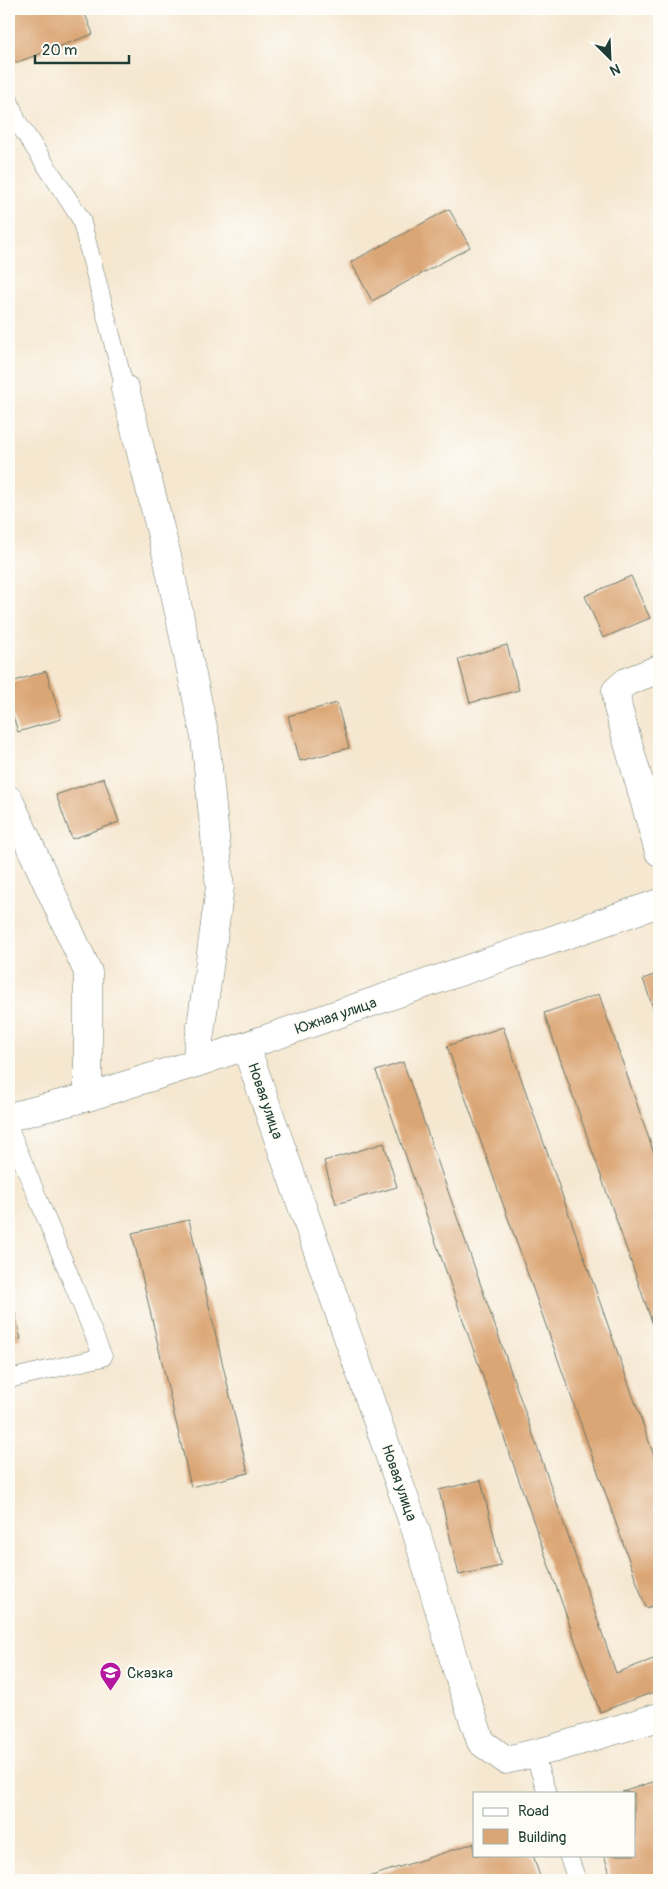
<svg xmlns="http://www.w3.org/2000/svg" width="668" height="1889" font-family="Pangolin,sans-serif">
<style>
.building{fill:#dba675}
.lines{fill:none;stroke-linecap:round;stroke-linejoin:round}
.service-casing{stroke:#6a786b;stroke-width:19}
.minor-casing{stroke:#6a786b;stroke-width:29}
.service{stroke:#fff;stroke-width:18}
.minor{stroke:#fff;stroke-width:28}
.labels{text-anchor:middle;dominant-baseline:central;stroke-width:4.5;stroke-linejoin:round;paint-order:stroke}
.street-label{font-size:15px;fill:#1f3d34;stroke:#fdfcf7}
.poi-label{font-size:15px;fill:#1f3d34;stroke:#fdfcf7;text-anchor:start}
</style>
<rect width="100%" height="100%" fill="#fdfcf7"/>
<filter id="ink" filterUnits="userSpaceOnUse"><feTurbulence type="fractalNoise" baseFrequency=".02" numOctaves="2"/><feDisplacementMap in="SourceGraphic" scale="10" xChannelSelector="R" yChannelSelector="G"/><feConvolveMatrix kernelMatrix="1 2 1 2 8 2 1 2 1" color-interpolation-filters="sRGB"/></filter>
<filter id="wash" filterUnits="userSpaceOnUse"><feTurbulence type="fractalNoise" baseFrequency=".0096" numOctaves="4" result="noise"/><feDisplacementMap in="SourceGraphic" scale="20" xChannelSelector="R" yChannelSelector="G"/><feGaussianBlur stdDeviation="1.12" result="paint"/><feColorMatrix in="noise" values="0 0 0 0 0 0 0 0 0 0 0 0 0 0 0 0 0 1.4 0 .05"/><feComposite in="paint" operator="in"/></filter>
<g filter="url(#wash)">
<rect width="100%" height="100%" fill="#f5e7d0"/>
<g id="blocks">
<!-- building -->
<g class="building">
<polygon points="9,9 83,9 93,34 15,63 9,46"/>
<polygon points="449,209 470,247 372,301 351,262"/>
<polygon points="631,576 650,618 603,638 585,596"/>
<polygon points="507,645 519,690 470,703 458,659"/>
<polygon points="46,671 61,719 18,732 9,703 9,683"/>
<polygon points="337,703 349,748 300,761 288,716"/>
<polygon points="104,778 119,822 72,839 56,795"/>
<polygon points="659,973 659,1025 643,979"/>
<polygon points="599,994 659,1168 659,1342 544,1013"/>
<polygon points="503,1027 659,1470 659,1604 646,1608 447,1046"/>
<polygon points="403,1062 616,1673 659,1657 659,1690 600,1712 376,1071"/>
<polygon points="384,1143 397,1187 336,1204 324,1161"/>
<polygon points="189,1220 248,1473 191,1487 132,1233"/>
<polygon points="9,1289 21,1339 9,1341"/>
<polygon points="481,1480 501,1566 459,1575 439,1490"/>
<polygon points="659,1780 659,1876 646,1880 612,1880 604,1855 634,1855 634,1793 622,1792"/>
<polygon points="474,1843 474,1855 533,1855 541,1880 359,1880"/>
</g>
</g>
</g>
<g filter="url(#ink)">
<use href="#blocks" fill-opacity="0" stroke="#6a786b" stroke-width="1"/>
<g class="lines">
<defs>
<g id="service">
<polyline points="9,100 17,121 81,219 125,389"/>
<polyline points="9,1128 103,1357 9,1379"/>
<polyline points="534,1754 547,1793"/>
<polyline points="568,1855 577,1880"/>
</g>
<g id="minor">
<polyline points="125,389 167,556 205,737 220,887 196,1063"/>
<polyline points="659,669 626,682 616,691 618,708 659,852"/>
<polyline points="9,800 88,972 88,1097"/>
<polyline points="246,1047 416,1531 459,1677 481,1742 506,1760 552,1749 659,1717"/>
<polyline points="9,1117 88,1097 196,1063 659,903"/>
</g>
</defs>
<!-- service casing -->
<use href="#service" class="service-casing"/>
<!-- minor casing -->
<use href="#minor" class="minor-casing"/>
<!-- service -->
<use href="#service" class="service"/>
<!-- minor -->
<use href="#minor" class="minor"/>
</g>
</g>
<!-- icons -->
<defs>
<symbol id="school-pin" viewBox="-11 -11 22 30"><path d="M0 17L-7.5 6A9.5 9.5 0 1 1 7.5 6Z" fill="#b5179e" stroke="#fdfcf7"/><path d="M0-5L7-2L0 1L-7-2ZM-4 1L0 2.5L4 1V4Q0 6-4 4Z" fill="#fff"/></symbol>
</defs>
<g fill-rule="evenodd">
<use href="#school-pin" x="98" y="1660" width="25" height="34"/>
</g>
<g class="labels">
<!-- street labels -->
<g class="street-label">
<text transform="translate(336 1016) rotate(-19)">Южная улица</text>
<text transform="translate(265 1101) rotate(71)">Новая улица</text>
<text transform="translate(399 1483) rotate(71)">Новая улица</text>
</g>
<!-- poi labels -->
<g class="poi-label">
<text x="127" y="1673">Сказка</text>
</g>
</g>
<!-- margin -->
<rect width="668" height="1889" fill="none" stroke="#fdfcf7" stroke-width="30"/>
<!-- legend -->
<rect x="473" y="1792" width="162" height="65" fill="#fdfcf7" stroke="#a4b0a9"/>
<rect x="483" y="1808" width="25" height="8" fill="#ffffff" stroke="#a4b0a9"/>
<text x="518" y="1816" font-size="15" fill="#1f3d34">Road</text>
<rect x="483" y="1829" width="25" height="15" fill="#dba675" stroke="#a4b0a9"/>
<text x="518" y="1842" font-size="15" fill="#1f3d34">Building</text>
<!-- north arrow -->
<g transform="translate(610 58) rotate(156)" stroke="#fdfcf7" stroke-width="4" paint-order="stroke">
<path d="M0-4L9 19L0 12L-9 19Z" fill="#1f3d34"/>
<text y="-8" font-size="14" font-weight="bold" text-anchor="middle" fill="#1f3d34">N</text>
</g>
<!-- scale -->
<path d="M35 55v8h94v-8" fill="none" stroke="#1f3d34" stroke-width="2.5"/>
<text x="42" y="55" font-size="15" fill="#1f3d34" stroke="#fdfcf7" stroke-width="4" paint-order="stroke">20 m</text>
</svg>
